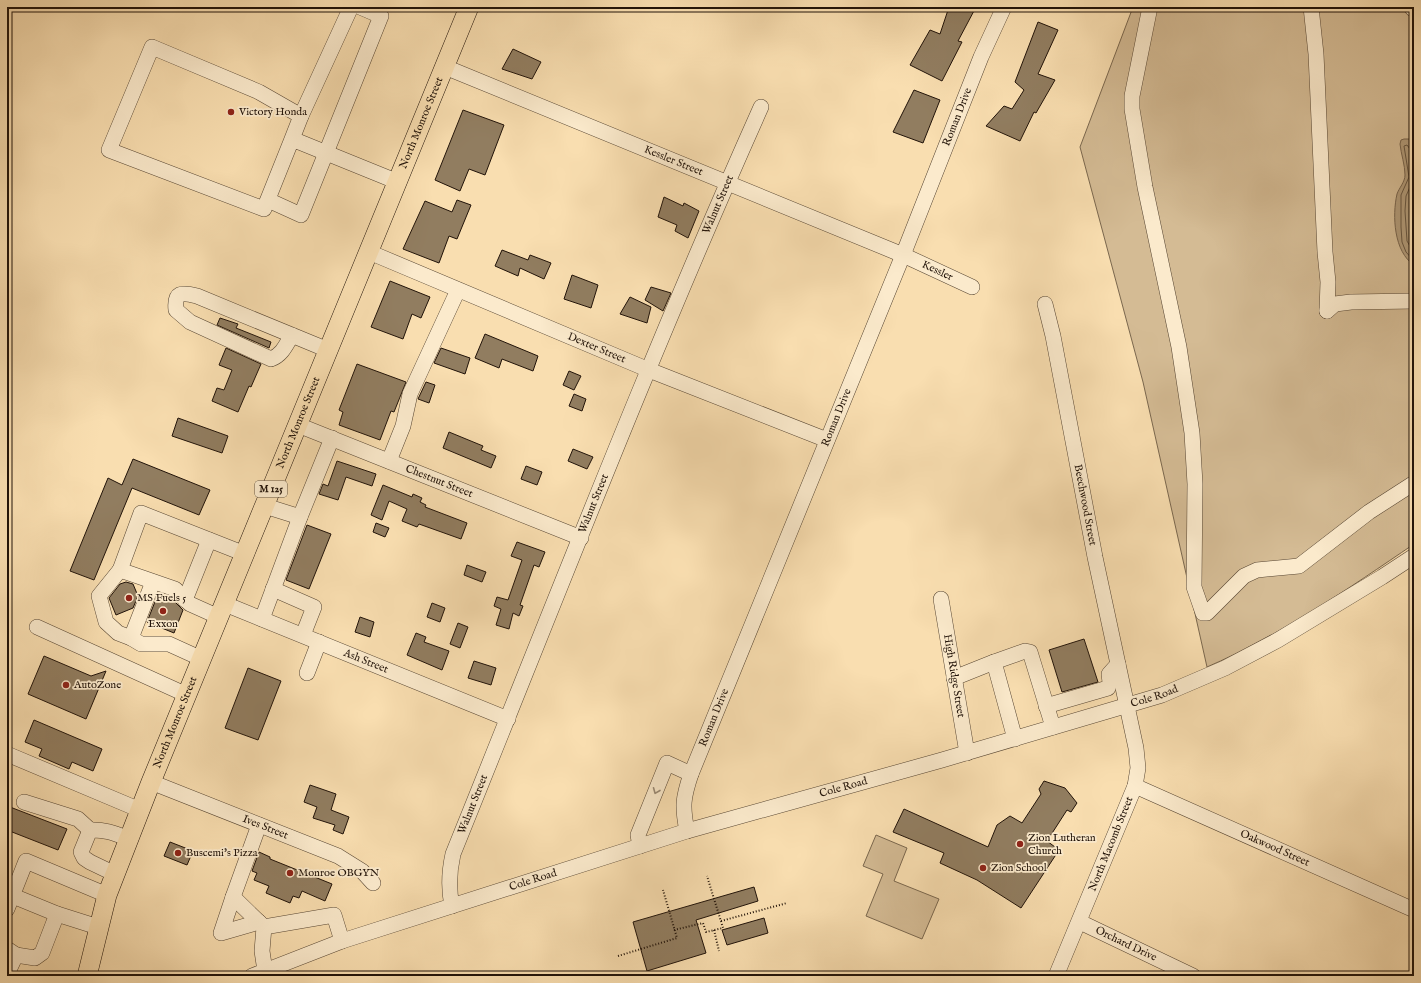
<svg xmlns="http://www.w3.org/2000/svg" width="1421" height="983" font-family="'IM FELL English',serif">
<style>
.green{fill:#d4bb94;stroke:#7a674e}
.water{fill:#b09977;stroke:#77634b}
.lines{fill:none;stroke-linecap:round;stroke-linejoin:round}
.shore{stroke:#685640;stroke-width:1}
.building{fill:#917d60;stroke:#211309}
.minor-casing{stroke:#574633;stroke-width:16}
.major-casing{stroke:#211309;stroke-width:20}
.path{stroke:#211309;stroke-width:2;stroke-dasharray:1 2;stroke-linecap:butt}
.minor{stroke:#fbeacc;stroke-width:15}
.major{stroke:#f9deb0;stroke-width:19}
.oneway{stroke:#998974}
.poi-dot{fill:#8f2418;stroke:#fbeacc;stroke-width:1.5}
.labels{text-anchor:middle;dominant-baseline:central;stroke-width:3.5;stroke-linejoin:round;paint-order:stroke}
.shield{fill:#fbeacc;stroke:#625444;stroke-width:1}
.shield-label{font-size:10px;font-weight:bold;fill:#211309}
.poi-label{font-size:11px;fill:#211309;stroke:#fbeacc;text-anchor:start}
.street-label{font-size:11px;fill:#211309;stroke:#fbeacc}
</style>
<rect width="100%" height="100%" fill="#f9deb0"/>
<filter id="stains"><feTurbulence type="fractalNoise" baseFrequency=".005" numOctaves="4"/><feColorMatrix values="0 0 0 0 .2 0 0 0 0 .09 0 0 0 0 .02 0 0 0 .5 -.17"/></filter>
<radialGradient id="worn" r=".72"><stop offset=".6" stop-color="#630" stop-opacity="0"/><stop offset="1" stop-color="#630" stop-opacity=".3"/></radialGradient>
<!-- green -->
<g class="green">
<path d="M1133,7H1414V544C1348,589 1281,635 1207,667L1143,382L1080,147Z"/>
<polygon points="876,835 907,848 894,881 939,899 922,939 866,916 883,874 863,866"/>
</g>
<!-- water -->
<path class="water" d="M1404,139H1409L1414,147V265C1394,252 1392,216 1397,194C1399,188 1405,182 1405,175C1405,165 1401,154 1400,144L1401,140Z"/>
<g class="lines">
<!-- shore -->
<g class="shore">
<polyline points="1414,150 1410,149 1407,145 1404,146 1409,177 1401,195 1401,227 1402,242 1406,252 1414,261"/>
<polyline points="1414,155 1411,157 1414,178 1406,196 1405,211 1407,241 1414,253"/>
<polyline points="1414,193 1411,212 1414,242"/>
</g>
</g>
<!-- building -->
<g class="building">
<polygon points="949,7 976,7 958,41 962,42 942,81 910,65 930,30 940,34"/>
<polygon points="1038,22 1058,30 1038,74 1055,80 1036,113 1034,112 1020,141 986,126 1004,106 1012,109 1024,90 1015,82"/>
<polygon points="513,49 541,62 532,79 502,69"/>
<polygon points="914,90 940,100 923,143 893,132"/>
<polygon points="463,110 504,125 485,175 469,169 460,191 435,180"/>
<polygon points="664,197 683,206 684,203 699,211 688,238 675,231 677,225 658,217"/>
<polygon points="457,200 471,205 457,239 449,236 439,263 403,249 425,201 452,212"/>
<polygon points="502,250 528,260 530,255 551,263 544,279 520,268 518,276 495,266"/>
<polygon points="572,275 598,285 591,308 564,299"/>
<polygon points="390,281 430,297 421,318 412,314 403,339 371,327"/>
<polygon points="651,287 671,293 663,311 645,300"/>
<polygon points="630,297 651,307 647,323 620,314"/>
<polygon points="220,318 238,324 236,328 271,342 269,348 217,325"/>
<polygon points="485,334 538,356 533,371 502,359 499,368 475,358"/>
<polygon points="226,348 261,364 251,387 249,386 238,412 212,401 217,388 224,390 232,370 219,365"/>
<polygon points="441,348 470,358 465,374 434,363"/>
<polygon points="357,364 406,382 394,412 391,411 380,440 339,425 343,412 339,410"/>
<polygon points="569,371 581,376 574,390 563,385"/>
<polygon points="426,382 435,385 429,403 418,399"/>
<polygon points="574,394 586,399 582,411 569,406"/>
<polygon points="178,418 228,436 222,453 172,436"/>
<polygon points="449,432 483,446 481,450 496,456 491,468 443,448"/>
<polygon points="573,449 593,457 587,469 568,461"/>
<polygon points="133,459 210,490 199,515 132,488 94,580 70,571 108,478 122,485"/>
<polygon points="337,461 376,474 372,486 346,477 338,500 319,494 323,484 328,486"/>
<polygon points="526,466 542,472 537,485 521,479"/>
<polygon points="383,485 412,497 413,494 422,498 420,502 426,505 425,507 467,523 461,539 419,524 417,527 402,521 407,509 389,501 382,520 371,515"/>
<polygon points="376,523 389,528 385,537 373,532"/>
<polygon points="307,525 331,534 309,589 286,580"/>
<polygon points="517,542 545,552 539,567 534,565 520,605 523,606 519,616 513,613 509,629 496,625 501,609 494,606 497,597 508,600 522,560 511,556"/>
<polygon points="467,565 486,572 482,582 464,575"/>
<polygon points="126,582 133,584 138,596 133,608 116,615 109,598 120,584"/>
<polygon points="158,594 174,601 183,610 174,633 147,622"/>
<polygon points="432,603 445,608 440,622 427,617"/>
<polygon points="360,617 374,622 370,637 355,632"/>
<polygon points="458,623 468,627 460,648 450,644"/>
<polygon points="416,633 426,637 424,642 449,651 442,670 407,655"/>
<polygon points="1084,639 1098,682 1062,692 1049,650"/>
<polygon points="44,656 91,676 106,671 86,719 28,694"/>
<polygon points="474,661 496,668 491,685 468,678"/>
<polygon points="248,668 281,681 258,740 225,728"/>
<polygon points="34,720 102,749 93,771 72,762 69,769 39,756 42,749 25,742"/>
<polygon points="1044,781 1065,788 1077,803 1071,812 1067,810 1047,841 1059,850 1021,908 977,880 940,863 944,853 893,832 904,809 988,847 997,825 1010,816 1022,823 1041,794 1039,789"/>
<polygon points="310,785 336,794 331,810 349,817 343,834 333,830 335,825 313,818 317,807 304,802"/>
<polygon points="10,807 67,829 58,850 7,830 7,815"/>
<polygon points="170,842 193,851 187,865 164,856"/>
<polygon points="259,852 270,857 270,859 332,884 325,901 302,891 299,898 293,896 290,903 266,893 269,886 254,880 257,873 252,871"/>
<polygon points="754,887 758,901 696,920 706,953 647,971 633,922"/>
<polygon points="764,918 768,933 727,945 722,930"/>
</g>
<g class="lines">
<defs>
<g id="minor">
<polyline points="1150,7 1132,96 1132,109 1145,187 1179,347 1192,433 1195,484 1194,587 1203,613 1207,613 1244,576 1257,570 1299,566 1369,512 1414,483"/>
<polyline points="1311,7 1316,54 1325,252 1328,282 1327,311"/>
<polyline points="1411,7 1414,10"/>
<path id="s1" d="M445,67L903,255L972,287"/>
<polyline points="301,116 351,7"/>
<polyline points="292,139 264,209 109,150 152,47 259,92 301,116 292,139 398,182"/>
<polyline points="268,200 301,215 381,16 360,7"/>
<path id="s2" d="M369,252L649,370L827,440"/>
<path id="s3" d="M1045,304L1053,336L1095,557L1136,748L1138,768L1135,786L1056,976"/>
<polyline points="1327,311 1335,304 1351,302 1414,301"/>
<path d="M292,335C286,345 282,355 271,359L190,322L176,310C174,292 181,292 197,296L328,350"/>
<path id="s4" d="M298,425L581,538"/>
<polyline points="389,461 403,426 410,394 458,290"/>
<polyline points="265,506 300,517"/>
<polyline points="120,570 99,596 106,622 118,633 131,638 141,644 169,644 202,659"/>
<polyline points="273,589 314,607 303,635"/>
<path id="s5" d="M941,599L967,753"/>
<polyline points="185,600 209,540"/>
<path id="s6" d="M225,604L508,719"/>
<polyline points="219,617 190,604 175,589 120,570 141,513 245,554"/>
<polyline points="262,619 300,517 332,438"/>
<polyline points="37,627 187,695"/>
<polyline points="131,638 153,582"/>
<polyline points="994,662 1025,651 1030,652 1053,727"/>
<polyline points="307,673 319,642"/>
<polyline points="954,678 994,662 1015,739"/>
<polyline points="1046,706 1108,688 1110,682 1109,674 1118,664"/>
<polyline points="7,754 140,810"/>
<path id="s7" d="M151,782L338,856L362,871L373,883"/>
<path id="s8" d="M1135,786L1414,910"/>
<polyline points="24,802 78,819 90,830"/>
<polyline points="259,825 233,897 264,927 334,915 342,941"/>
<path id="s9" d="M687,831C682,806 683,798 691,774L903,255L981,57L1004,7"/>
<polyline points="640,846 638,835 667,763 691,774"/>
<path d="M115,874L90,862L84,858L81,852L90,830C105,829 116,834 129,839"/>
<polyline points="13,896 57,914 98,927"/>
<polyline points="233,897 221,933 259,922"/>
<path id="s10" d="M452,906C448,887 449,872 453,854C554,604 651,353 761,107"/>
<polyline points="7,909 26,861 107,895"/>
<path id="s11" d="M1080,922L1193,976"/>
<polyline points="264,927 262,951 265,971"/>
<polyline points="7,949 16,955 7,974"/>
<polyline points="16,955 35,958 42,953 57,914"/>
<path id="s12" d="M252,976L342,941L687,831L942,760L1162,695L1225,668L1278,640L1382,577L1414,556"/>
</g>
<g id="major">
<path id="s13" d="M87,976L107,895L151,782L469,7"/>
</g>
</defs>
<!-- minor casing -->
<use href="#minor" class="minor-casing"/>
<!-- major casing -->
<use href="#major" class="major-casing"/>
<!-- path -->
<g class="path">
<polyline points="721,921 787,903"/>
<polyline points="674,930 703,923 706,932 723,928 707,876"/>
<polyline points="714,930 719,951"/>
<polyline points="618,956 677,938 663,890"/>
</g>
<!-- minor -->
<use href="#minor" class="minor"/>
<!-- major -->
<use href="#major" class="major"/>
</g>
<!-- one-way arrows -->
<defs><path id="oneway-chevron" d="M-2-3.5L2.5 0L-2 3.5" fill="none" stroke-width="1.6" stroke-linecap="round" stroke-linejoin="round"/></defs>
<use class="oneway" href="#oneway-chevron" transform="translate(656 791) rotate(112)"/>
<!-- markers -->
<g class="poi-dot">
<circle cx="231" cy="112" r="4"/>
<circle cx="129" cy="598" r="4"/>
<circle cx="163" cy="611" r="4"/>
<circle cx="66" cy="685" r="4"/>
<circle cx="1020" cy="844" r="4"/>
<circle cx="178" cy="853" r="4"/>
<circle cx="983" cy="868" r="4"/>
<circle cx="290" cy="873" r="4"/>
</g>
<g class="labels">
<!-- shield labels -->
<rect class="shield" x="255" y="481" width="32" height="16" rx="3"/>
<g class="shield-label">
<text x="271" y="489">M 125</text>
</g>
<!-- poi labels -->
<g class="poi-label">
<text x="239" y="112">Victory Honda</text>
<text x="137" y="598">MS Fuels 5</text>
<text x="163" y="624" text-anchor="middle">Exxon</text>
<text x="74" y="685">AutoZone</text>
<text x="1028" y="838">Zion Lutheran<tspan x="1028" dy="13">Church</tspan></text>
<text x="186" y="853">Buscemi's Pizza</text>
<text x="991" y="868">Zion School</text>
<text x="298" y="873">Monroe OBGYN</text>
</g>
<!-- street labels -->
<g class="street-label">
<text stroke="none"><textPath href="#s9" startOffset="767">Roman Drive</textPath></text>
<text stroke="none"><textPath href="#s13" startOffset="917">North Monroe Street</textPath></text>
<text stroke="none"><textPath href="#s1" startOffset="247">Kessler Street</textPath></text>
<text stroke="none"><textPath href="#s10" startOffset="754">Walnut Street</textPath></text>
<text stroke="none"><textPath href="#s1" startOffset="533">Kessler</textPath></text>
<text stroke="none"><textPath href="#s2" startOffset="247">Dexter Street</textPath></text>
<text stroke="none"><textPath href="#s9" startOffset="443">Roman Drive</textPath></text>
<text stroke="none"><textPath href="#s13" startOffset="593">North Monroe Street</textPath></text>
<text stroke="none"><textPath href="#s4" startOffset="152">Chestnut Street</textPath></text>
<text stroke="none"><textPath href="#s10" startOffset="430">Walnut Street</textPath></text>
<text stroke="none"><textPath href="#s3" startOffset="205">Beechwood Street</textPath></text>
<text stroke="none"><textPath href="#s6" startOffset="152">Ash Street</textPath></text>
<text stroke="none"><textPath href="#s5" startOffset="78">High Ridge Street</textPath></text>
<text stroke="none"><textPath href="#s12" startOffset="945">Cole Road</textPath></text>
<text stroke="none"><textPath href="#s9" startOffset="119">Roman Drive</textPath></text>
<text stroke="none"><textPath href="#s13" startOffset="269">North Monroe Street</textPath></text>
<text stroke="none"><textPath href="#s12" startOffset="621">Cole Road</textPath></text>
<text stroke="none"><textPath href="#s10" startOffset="106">Walnut Street</textPath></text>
<text stroke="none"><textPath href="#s7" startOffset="123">Ives Street</textPath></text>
<text transform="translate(1111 844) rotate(-68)">North Macomb Street</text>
<text stroke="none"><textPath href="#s8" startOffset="153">Oakwood Street</textPath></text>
<text stroke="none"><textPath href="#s12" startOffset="297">Cole Road</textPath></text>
<text stroke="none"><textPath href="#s11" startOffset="51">Orchard Drive</textPath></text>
</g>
</g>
<!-- margin -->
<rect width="1421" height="983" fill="none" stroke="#f9deb0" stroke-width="24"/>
<rect x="8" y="8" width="1405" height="967" fill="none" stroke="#211309" stroke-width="2"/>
<rect x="12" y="12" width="1397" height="959" fill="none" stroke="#211309"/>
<rect width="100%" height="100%" filter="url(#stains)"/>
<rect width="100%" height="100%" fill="url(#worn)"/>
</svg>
